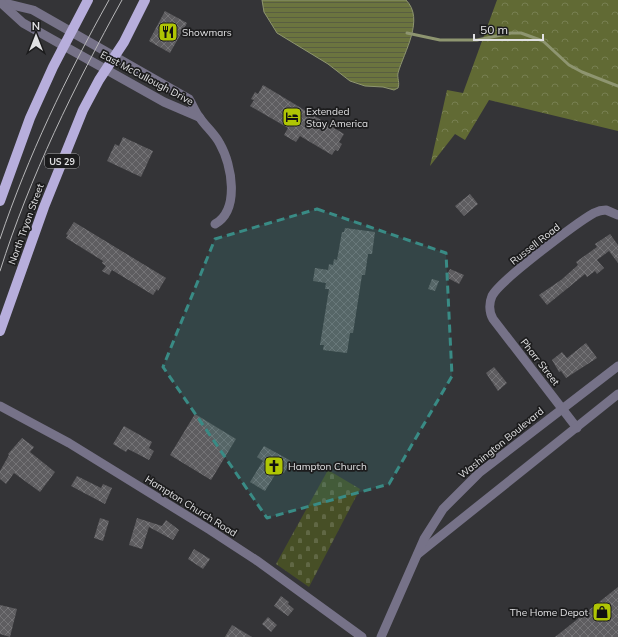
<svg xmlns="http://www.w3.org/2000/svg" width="618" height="637" font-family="Mulish,sans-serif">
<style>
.forest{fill:url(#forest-crowns)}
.cemetery{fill:url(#cemetery-stones)}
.water{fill:url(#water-rules);stroke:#8e9570}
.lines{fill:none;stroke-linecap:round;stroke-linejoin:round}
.stream{stroke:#8e9570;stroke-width:3}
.building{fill:url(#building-cross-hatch)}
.minor{stroke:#767288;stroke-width:9}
.major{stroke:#b7aedc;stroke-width:10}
.tram{stroke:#b7b7b9;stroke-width:1}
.marked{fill:#398b85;fill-opacity:0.2;stroke:#398b85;stroke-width:3;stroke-dasharray:8 5;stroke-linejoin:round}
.labels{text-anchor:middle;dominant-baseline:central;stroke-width:3.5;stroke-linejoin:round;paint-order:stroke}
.shield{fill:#1c1c1d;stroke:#a6a6a8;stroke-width:1}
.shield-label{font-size:9px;font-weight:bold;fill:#e1e1e3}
.poi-label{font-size:10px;fill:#e1e1e3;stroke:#1c1c1d;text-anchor:start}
.street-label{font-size:10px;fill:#e1e1e3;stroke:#1c1c1d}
</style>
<defs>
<pattern id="forest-crowns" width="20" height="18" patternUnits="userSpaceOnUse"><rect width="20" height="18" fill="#616a34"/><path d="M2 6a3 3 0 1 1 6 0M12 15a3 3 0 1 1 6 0" fill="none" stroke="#777f51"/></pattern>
<pattern id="cemetery-stones" width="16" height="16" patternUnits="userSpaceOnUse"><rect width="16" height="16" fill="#474f26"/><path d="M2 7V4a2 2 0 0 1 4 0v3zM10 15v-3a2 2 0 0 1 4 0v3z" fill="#616845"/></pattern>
<pattern id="water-rules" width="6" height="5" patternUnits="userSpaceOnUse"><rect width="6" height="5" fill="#6b743f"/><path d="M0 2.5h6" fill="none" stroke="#595e41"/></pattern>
<pattern id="building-cross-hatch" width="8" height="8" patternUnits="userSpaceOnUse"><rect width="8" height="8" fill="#5e5d60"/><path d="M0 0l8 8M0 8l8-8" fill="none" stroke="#757477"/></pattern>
</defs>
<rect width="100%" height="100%" fill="#343437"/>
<!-- forest -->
<polygon class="forest" points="497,0 618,0 618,131 489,100 465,140 455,134 430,166 447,90 463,93"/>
<!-- cemetery -->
<polygon class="cemetery" points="328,470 360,489 309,587 276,564"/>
<!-- water -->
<path class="water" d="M262,0H406C425,19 404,52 398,73C397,78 400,83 398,88L394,90L383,87L365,86L350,81L328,64L277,33L264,12Z"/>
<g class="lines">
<!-- stream -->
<polyline class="stream" points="407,33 440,40 477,40 511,33 521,33 543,41 569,65 582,72 618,86"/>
</g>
<!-- building -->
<g class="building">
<polygon points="165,11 187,23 170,53 149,41"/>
<polygon points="263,85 344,134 339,142 342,144 338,151 335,150 332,155 300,136 296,142 284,135 288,128 250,106 254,100 251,99 255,92 258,94"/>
<polygon points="123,137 153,151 141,177 107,161 115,144 119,146"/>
<polygon points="470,194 478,204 464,216 455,206"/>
<polygon points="74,222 166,278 158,291 157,289 153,295 112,270 109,275 102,271 106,266 102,263 103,261 66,238 68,235 66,234"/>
<polygon points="345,228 375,232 372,254 368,254 365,275 362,275 353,333 350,333 347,353 323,350 324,345 320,345 329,289 325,289 326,283 313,281 315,268 328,270 329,264 333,265 334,259 337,260 342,232 344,232"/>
<polygon points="610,234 618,245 618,263 609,251 597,260 604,268 597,274 595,271 587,277 585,274 547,305 539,295 561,280 578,265 576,262 597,247 595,244"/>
<polygon points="450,269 464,275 459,284 446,277"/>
<polygon points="432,279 439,281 435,291 428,289"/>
<polygon points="586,343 597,358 566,378 561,371 559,372 552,360 562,352 567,358"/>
<polygon points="494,367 507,383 498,391 486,373"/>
<polygon points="195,414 236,439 211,480 170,455"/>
<polygon points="124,426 152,442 149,448 154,451 149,460 128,449 126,452 113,444"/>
<polygon points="22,438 34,447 30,452 55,472 40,492 14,473 6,484 0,479 0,471 9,455 8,454"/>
<polygon points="264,446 291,461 284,473 278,470 265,491 250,482 263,461 257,457"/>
<polygon points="77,476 101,488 103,484 112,488 105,504 71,486"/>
<polygon points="100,518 109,521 103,541 94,538"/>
<polygon points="137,518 162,526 166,520 179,530 173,540 149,527 142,549 129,545"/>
<polygon points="194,549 210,559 203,569 188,559"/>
<polygon points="618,587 618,637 555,637"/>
<polygon points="281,596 289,602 288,604 294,609 288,616 274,606"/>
<polygon points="0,605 17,609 10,637 0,634"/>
<polygon points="268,617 277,625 271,632 262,624"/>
<polygon points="232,625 252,637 225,637"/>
</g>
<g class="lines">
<!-- minor -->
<g class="minor">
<path d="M0,2L33,10L189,99C193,105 195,112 200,118C206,127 215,134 220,144C232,165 240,210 215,224"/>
<polyline points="0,2 23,23 164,102 199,117"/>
<polyline points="0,406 69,443 210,530 256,560 362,637"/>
<path d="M577,428L493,319C489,312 489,303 492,296C499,281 578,222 594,213C598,211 602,210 606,210L618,215"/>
<polyline points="418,554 618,394"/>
<polyline points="381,637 424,539 443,509 479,473 618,366"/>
</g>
<!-- major -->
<g class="major">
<polyline points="0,201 30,118 53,67 88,0"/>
<polyline points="0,331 44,207 83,110 99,80 124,42 145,0"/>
</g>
<!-- tram -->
<g class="tram">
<path d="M0,239C28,156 66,77 109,0"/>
<path d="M0,271C30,176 74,87 122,0"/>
</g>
</g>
<!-- marked area -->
<path class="marked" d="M317,209L446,253L452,376L389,484L267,518L163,367L215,239Z"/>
<!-- icons -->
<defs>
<symbol id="restaurant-square" viewBox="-11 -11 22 22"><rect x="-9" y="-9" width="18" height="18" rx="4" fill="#afc504" stroke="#1c1c1d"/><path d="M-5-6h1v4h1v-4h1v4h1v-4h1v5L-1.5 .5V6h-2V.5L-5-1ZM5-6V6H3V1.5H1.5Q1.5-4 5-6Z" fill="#111"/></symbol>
<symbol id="hotel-square" viewBox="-11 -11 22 22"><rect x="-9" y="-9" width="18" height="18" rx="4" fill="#afc504" stroke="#1c1c1d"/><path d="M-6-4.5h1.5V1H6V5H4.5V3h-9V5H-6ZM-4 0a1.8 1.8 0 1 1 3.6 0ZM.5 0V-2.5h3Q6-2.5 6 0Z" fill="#111"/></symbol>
<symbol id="church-square" viewBox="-11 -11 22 22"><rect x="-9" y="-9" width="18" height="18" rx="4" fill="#afc504" stroke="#1c1c1d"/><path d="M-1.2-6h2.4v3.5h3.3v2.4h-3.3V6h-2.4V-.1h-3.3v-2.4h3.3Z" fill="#111"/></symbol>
<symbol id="shop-square" viewBox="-11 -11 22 22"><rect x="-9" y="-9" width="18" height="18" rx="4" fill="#afc504" stroke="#1c1c1d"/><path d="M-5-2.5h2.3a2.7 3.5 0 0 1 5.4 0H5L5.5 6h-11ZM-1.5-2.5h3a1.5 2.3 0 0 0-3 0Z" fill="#111"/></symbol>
</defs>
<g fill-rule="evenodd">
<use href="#restaurant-square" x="157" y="21" width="22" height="22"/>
<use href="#hotel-square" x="281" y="106" width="22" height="22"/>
<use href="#church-square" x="263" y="455" width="22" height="22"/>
<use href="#shop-square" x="591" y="601" width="22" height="22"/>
</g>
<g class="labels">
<!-- shield labels -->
<rect class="shield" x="45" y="154" width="34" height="14" rx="3"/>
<g class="shield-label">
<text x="62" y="161">US 29</text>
</g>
<!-- poi labels -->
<g class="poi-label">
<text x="182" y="32">Showmars</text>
<text x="306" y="111">Extended<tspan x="306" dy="12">Stay America</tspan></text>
<text x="288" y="466">Hampton Church</text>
<text x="588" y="612" text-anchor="end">The Home Depot</text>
</g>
<!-- street labels -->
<g class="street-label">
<text transform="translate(147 78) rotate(28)">East McCullough Drive</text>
<text transform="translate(26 224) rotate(-70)">North Tryon Street</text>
<text transform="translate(535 244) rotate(-38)">Russell Road</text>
<text transform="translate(540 362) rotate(52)">Pharr Street</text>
<text transform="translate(501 443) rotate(-39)">Washington Boulevard</text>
<text transform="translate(191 506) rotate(32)">Hampton Church Road</text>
</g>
</g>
<!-- north arrow -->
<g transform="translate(36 36)" stroke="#1c1c1d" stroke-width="3" paint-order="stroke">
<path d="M0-3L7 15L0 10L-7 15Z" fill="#e1e1e3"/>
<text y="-6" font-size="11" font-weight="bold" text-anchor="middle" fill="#e1e1e3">N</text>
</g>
<!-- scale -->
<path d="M474 34v6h69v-6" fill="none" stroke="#e1e1e3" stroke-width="2"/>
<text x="480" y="34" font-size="12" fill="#e1e1e3" stroke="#1c1c1d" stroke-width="3" paint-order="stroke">50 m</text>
</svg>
